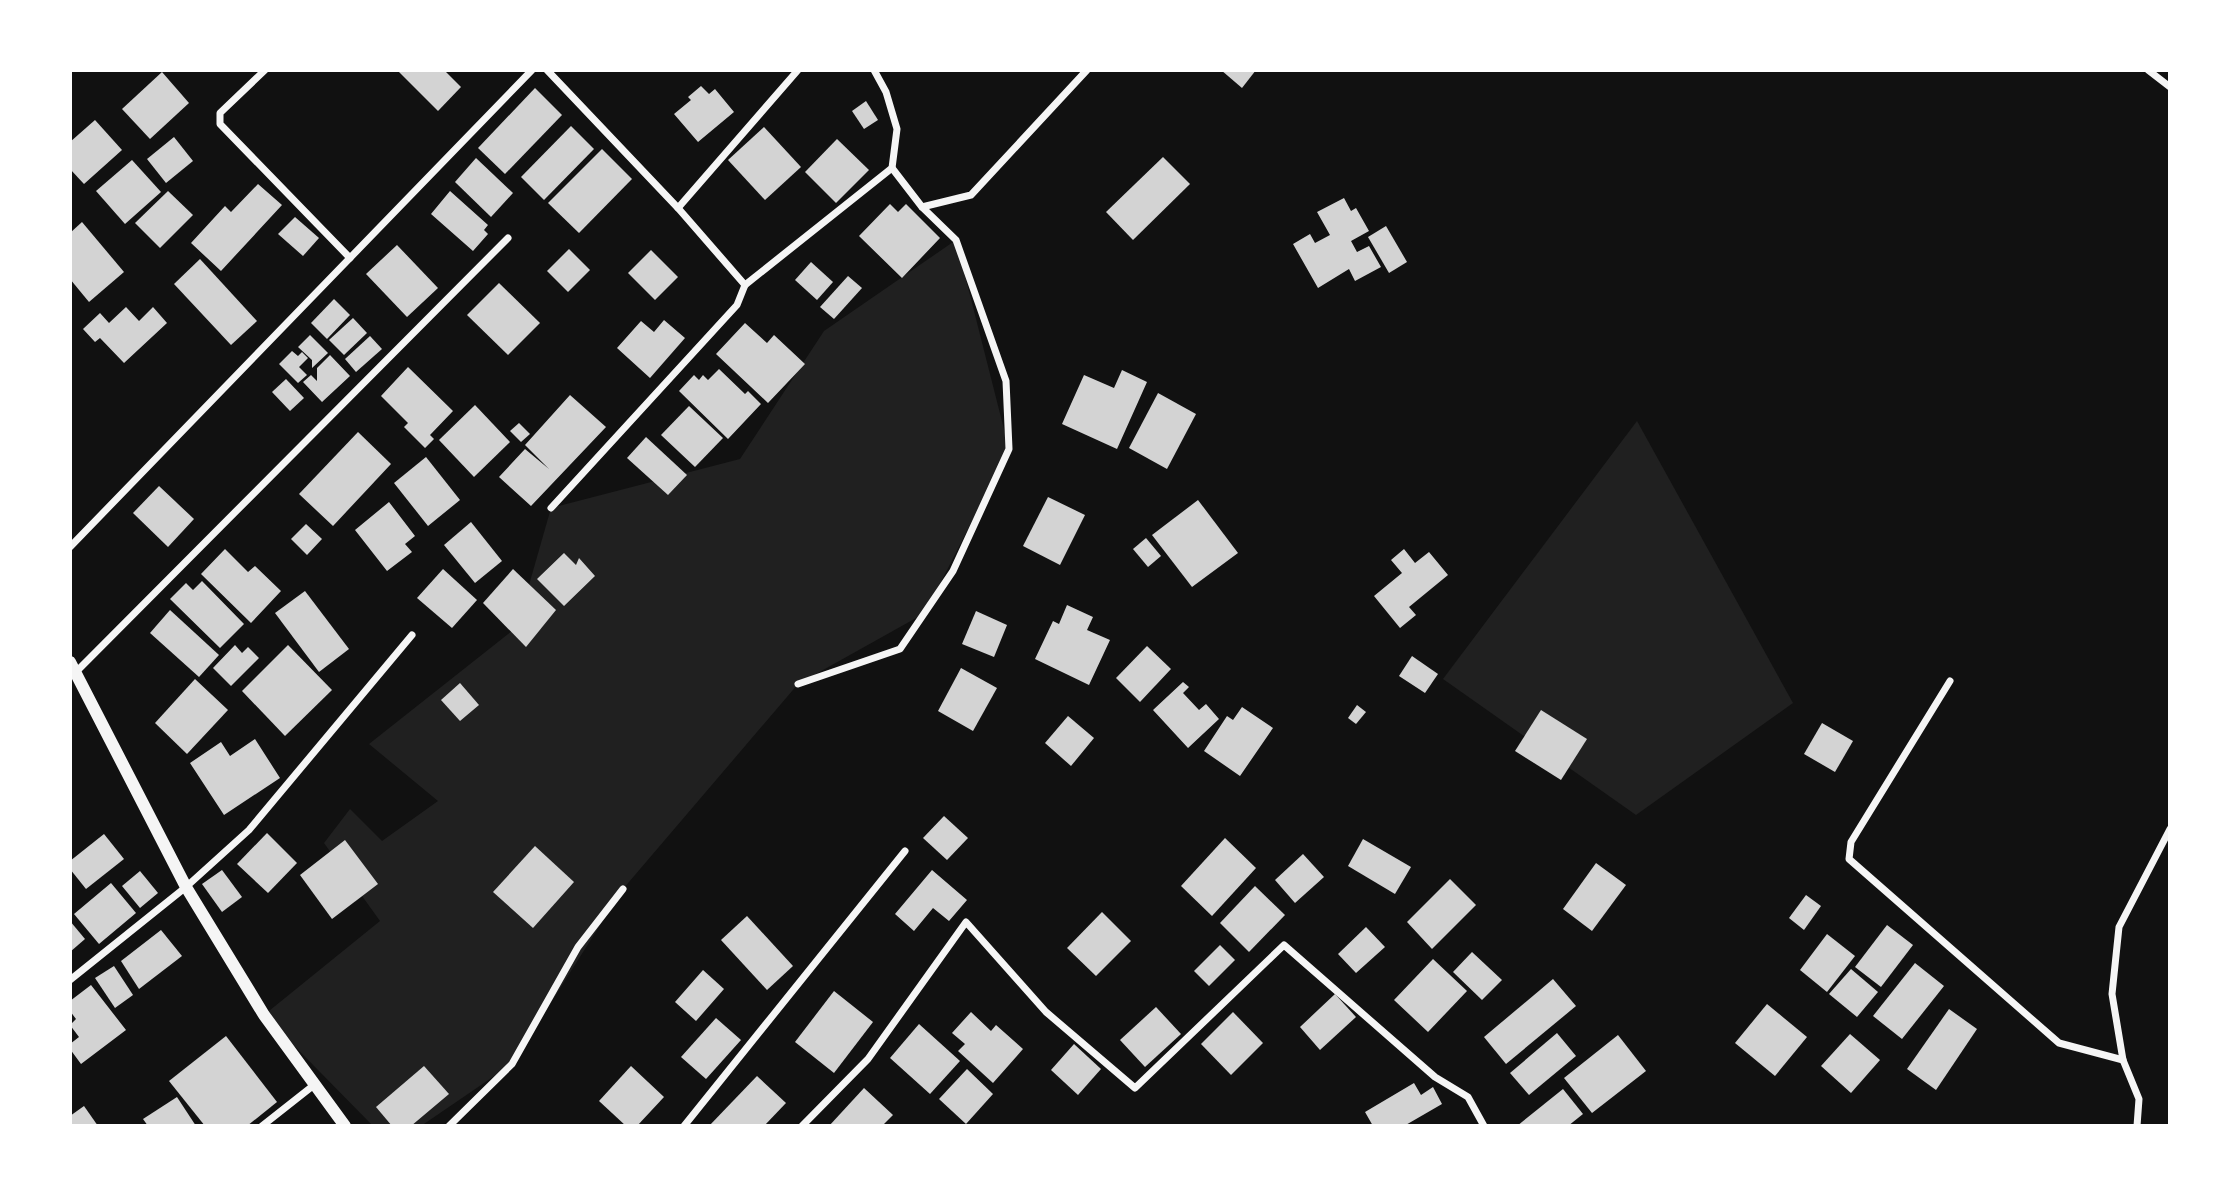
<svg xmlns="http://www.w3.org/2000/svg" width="2240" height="1196" font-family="'Alegreya Sans',sans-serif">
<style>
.green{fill:#202020}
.building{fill:#d3d3d3}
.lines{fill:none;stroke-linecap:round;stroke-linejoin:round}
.minor{stroke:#f5f5f5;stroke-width:7}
.tertiary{stroke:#f5f5f5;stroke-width:12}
</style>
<rect width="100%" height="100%" fill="#111"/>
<!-- green -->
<g class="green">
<polygon points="956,240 1009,449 925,613 798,684 623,889 512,1064 421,1126 373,1126 264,1015 380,921 324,843 350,809 382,841 438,801 369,744 517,627 551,508 740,459 824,331"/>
<polygon points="1637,421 1793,703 1636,815 1443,679"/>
</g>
<!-- building -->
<g class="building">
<polygon points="397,70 444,70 461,87 438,111"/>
<polygon points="1221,70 1256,70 1242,88"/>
<polygon points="162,72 189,103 150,139 122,109"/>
<polygon points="701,86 709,94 715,89 734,112 698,142 674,114 691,100 688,97"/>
<polygon points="535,88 562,115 505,174 478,148"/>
<polygon points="866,101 878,120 864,129 852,111"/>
<polygon points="95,120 122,150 84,184 70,169 70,142"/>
<polygon points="571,126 594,149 544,200 521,177"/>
<polygon points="764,127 801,167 765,200 728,160"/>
<polygon points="174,137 193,161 166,183 147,159"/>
<polygon points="837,139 869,170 836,203 805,172"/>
<polygon points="602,149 632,179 579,233 548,203"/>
<polygon points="1163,157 1190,184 1133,240 1106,212"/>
<polygon points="476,158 513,193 491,217 455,182"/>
<polygon points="132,160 161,192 125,224 96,191"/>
<polygon points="258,184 282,205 221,271 191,243 225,206 231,212"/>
<polygon points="168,191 193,215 160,248 135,223"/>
<polygon points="450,191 488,225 484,230 488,234 473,251 431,214"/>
<polygon points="1344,198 1351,211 1356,208 1369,231 1351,241 1357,252 1369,246 1381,267 1355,281 1349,269 1318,288 1293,244 1310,234 1315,243 1330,235 1317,212"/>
<polygon points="890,204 898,212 906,204 940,238 902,278 859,236"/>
<polygon points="295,217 319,238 303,256 278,234"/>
<polygon points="82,222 124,272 89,302 70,279 70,233"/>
<polygon points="1386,226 1407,262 1389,273 1368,237"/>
<polygon points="397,245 438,288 407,317 366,274"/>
<polygon points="569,249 590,270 568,292 547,271"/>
<polygon points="651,250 678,277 655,300 628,273"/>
<polygon points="200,259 257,321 231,345 174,284"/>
<polygon points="811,262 833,282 817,300 795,280"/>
<polygon points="848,276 862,288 834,319 820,307"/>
<polygon points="499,283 540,323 508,355 467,315"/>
<polygon points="334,299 350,315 327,339 311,323"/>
<polygon points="126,307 139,321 153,307 167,323 124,363 100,338 95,342 83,329 100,313 109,323"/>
<polygon points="353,318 367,333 344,355 329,340"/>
<polygon points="664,320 685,338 650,378 617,348 641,321 654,332"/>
<polygon points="745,323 767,343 774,335 805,364 768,403 716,354"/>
<polygon points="310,335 328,353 312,368 312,360 298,347"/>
<polygon points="370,336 382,349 356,372 345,359"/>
<polygon points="292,351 298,356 302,352 308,358 299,367 307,375 298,383 279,364"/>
<polygon points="330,355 350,376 322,402 303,382 311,375 317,381 317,368"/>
<polygon points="408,367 453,411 430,435 434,439 425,448 404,427 408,423 381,396"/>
<polygon points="719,369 745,394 748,391 761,404 728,439 679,391 694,375 699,380 703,375 708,380"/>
<polygon points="1122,370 1147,382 1117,449 1062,424 1084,375 1114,388"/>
<polygon points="286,379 304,398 290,411 272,392"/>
<polygon points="1158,393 1196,414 1167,469 1129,448"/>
<polygon points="570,395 606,427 531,506 499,477 525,449 549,469 525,445"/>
<polygon points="475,405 510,442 474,477 439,440"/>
<polygon points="689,406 723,438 695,467 661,435"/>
<polygon points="519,423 530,434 521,442 510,431"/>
<polygon points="358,432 391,464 333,526 299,494"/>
<polygon points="646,437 687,475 668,495 627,458"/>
<polygon points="426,457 460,500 428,526 394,483"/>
<polygon points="159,486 194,519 168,547 133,513"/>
<polygon points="1048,497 1085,515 1060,565 1023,546"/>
<polygon points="1198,500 1238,553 1192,587 1152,535"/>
<polygon points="389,502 415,536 405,544 412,552 387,571 355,530"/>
<polygon points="471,522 502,561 475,583 444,545"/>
<polygon points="306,524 322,539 307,555 291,539"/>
<polygon points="1146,538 1161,556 1148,567 1133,549"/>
<polygon points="225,549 248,572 255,566 281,591 251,623 201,574"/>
<polygon points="1404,549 1415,563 1429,552 1448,575 1409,607 1416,615 1400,628 1374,596 1402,573 1391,560"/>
<polygon points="564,553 576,565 579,558 595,576 564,606 537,579"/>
<polygon points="443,569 477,600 452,628 417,598"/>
<polygon points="513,569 556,610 526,647 483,603"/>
<polygon points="202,581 244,624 220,648 170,599 186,583 193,590"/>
<polygon points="305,591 349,649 319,672 275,613"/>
<polygon points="1067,605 1093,617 1087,630 1110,640 1089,685 1035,659 1053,621 1059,624"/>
<polygon points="170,610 219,655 199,677 150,633"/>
<polygon points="976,611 1007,625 994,657 962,644"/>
<polygon points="235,645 242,653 248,647 259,658 231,686 213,668"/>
<polygon points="288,645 332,690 285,736 242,691"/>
<polygon points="1147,646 1171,669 1140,702 1116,678"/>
<polygon points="1412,656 1438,674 1425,693 1399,676"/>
<polygon points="961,668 997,688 973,731 938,711"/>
<polygon points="195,679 228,710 187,754 155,723"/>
<polygon points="1183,682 1189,687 1183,693 1199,710 1206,704 1219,719 1188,748 1153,710"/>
<polygon points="460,683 479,705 460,721 441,700"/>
<polygon points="1357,705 1366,712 1356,724 1348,718"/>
<polygon points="1242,707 1273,728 1240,776 1204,751 1227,716 1233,720"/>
<polygon points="1541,710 1587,739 1561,780 1515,751"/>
<polygon points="1068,716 1094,738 1071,766 1045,743"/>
<polygon points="1822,723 1853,741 1835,772 1804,754"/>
<polygon points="255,739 280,778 224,815 190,763 221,742 230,756"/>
<polygon points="944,816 968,838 947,860 923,838"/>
<polygon points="267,833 297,863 268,893 237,864"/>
<polygon points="104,834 124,859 86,889 70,869 70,861"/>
<polygon points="1225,838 1256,868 1212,916 1181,886"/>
<polygon points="1363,839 1411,867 1395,894 1348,866"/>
<polygon points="345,840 378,884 332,919 300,875"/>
<polygon points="535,846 574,882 533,928 493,892"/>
<polygon points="1303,854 1324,877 1295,903 1275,880"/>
<polygon points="1596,863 1626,885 1592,931 1563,909"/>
<polygon points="222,870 242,897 222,912 202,884"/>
<polygon points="932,870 967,900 949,921 933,908 914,931 895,914"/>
<polygon points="140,871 158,893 140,908 122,886"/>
<polygon points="1450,879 1476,905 1432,949 1407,922"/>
<polygon points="111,883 136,913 99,944 74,914"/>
<polygon points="1255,886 1285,915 1249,952 1220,923"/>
<polygon points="1806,895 1821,906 1804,930 1789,918"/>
<polygon points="1102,912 1131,941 1096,976 1067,948"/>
<polygon points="747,916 793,966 767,990 721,940"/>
<polygon points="70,921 85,939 70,952"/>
<polygon points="1887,925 1913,945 1881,987 1855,967"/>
<polygon points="1366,927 1385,947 1356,973 1338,954"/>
<polygon points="161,930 182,956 139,989 121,961"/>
<polygon points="1827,934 1855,956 1827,992 1800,970"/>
<polygon points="1220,945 1235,960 1209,986 1194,971"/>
<polygon points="1472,952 1502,980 1482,1000 1453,972"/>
<polygon points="1433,959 1467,991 1428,1032 1394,1000"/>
<polygon points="1915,963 1944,986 1902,1039 1873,1016"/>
<polygon points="114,966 133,995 115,1008 95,978"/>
<polygon points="1851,969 1878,992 1857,1017 1829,994"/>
<polygon points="703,970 724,989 696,1021 675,1002"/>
<polygon points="1553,979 1576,1006 1506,1064 1484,1037"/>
<polygon points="91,985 126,1030 81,1064 70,1049 70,1044 79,1037 70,1025 76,1019 70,1011 70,1001"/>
<polygon points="834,991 873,1022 834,1073 795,1042"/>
<polygon points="1335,994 1356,1017 1320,1050 1300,1027"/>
<polygon points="1767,1004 1807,1037 1775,1076 1735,1043"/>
<polygon points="1156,1007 1181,1034 1145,1067 1120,1040"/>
<polygon points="1949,1009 1977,1029 1936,1090 1907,1069"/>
<polygon points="971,1012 991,1031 996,1025 1023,1049 993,1083 958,1051 965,1044 952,1033"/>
<polygon points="1233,1012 1263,1043 1231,1075 1201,1044"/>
<polygon points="716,1018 741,1040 706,1079 681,1057"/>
<polygon points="919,1024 960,1061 930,1094 890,1058"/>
<polygon points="1557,1033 1576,1056 1529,1095 1510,1073"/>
<polygon points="1850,1034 1880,1060 1851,1093 1821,1066"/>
<polygon points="1618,1035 1646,1071 1592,1113 1564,1078"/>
<polygon points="226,1036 277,1102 247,1126 205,1126 169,1081"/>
<polygon points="1074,1044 1101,1069 1078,1095 1051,1070"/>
<polygon points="424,1066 449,1094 411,1126 392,1126 376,1107"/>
<polygon points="631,1066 664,1097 637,1126 626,1126 599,1101"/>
<polygon points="967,1069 993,1094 966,1124 939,1099"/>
<polygon points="757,1076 786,1103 764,1126 709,1126"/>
<polygon points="1414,1083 1421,1095 1433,1087 1442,1104 1404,1126 1373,1126 1365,1112"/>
<polygon points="864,1088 893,1115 882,1126 829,1126"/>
<polygon points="1563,1089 1583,1114 1568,1126 1517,1126"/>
<polygon points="177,1097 196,1126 148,1126 143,1119"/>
<polygon points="84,1106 98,1126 70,1126 70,1116"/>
</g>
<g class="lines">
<!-- minor -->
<g class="minor">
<polyline points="265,70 220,113 220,124 350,258"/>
<polyline points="547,70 678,208 745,285 737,305 551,508"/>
<polyline points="2148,70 2170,87"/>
<polyline points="922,207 971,195 1087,70"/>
<polyline points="678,208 798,70"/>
<polyline points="745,285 892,168 897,129 886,92 874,70"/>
<polyline points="70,547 532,70"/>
<polyline points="75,673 508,238"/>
<polyline points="1950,681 1851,842 1849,859 2059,1043 2123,1060"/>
<polyline points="798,684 900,649 953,571 1009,449 1006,381 956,240 922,207 892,168"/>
<polyline points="70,980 186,887 249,830 412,635"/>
<polyline points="262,1126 314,1085"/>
<polyline points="449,1126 512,1064 578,947 623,889"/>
<polyline points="684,1126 905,851"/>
<polyline points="802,1126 868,1059 966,922 1046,1012 1135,1088 1284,945 1435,1077 1468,1097 1484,1126"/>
<polyline points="2137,1126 2139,1099 2123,1060 2112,994 2119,927 2170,829"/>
</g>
<!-- tertiary -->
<polyline class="tertiary" points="70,662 186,887 264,1015 345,1126"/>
</g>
<!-- border -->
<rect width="2240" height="1196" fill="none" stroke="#ffffff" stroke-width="144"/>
</svg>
